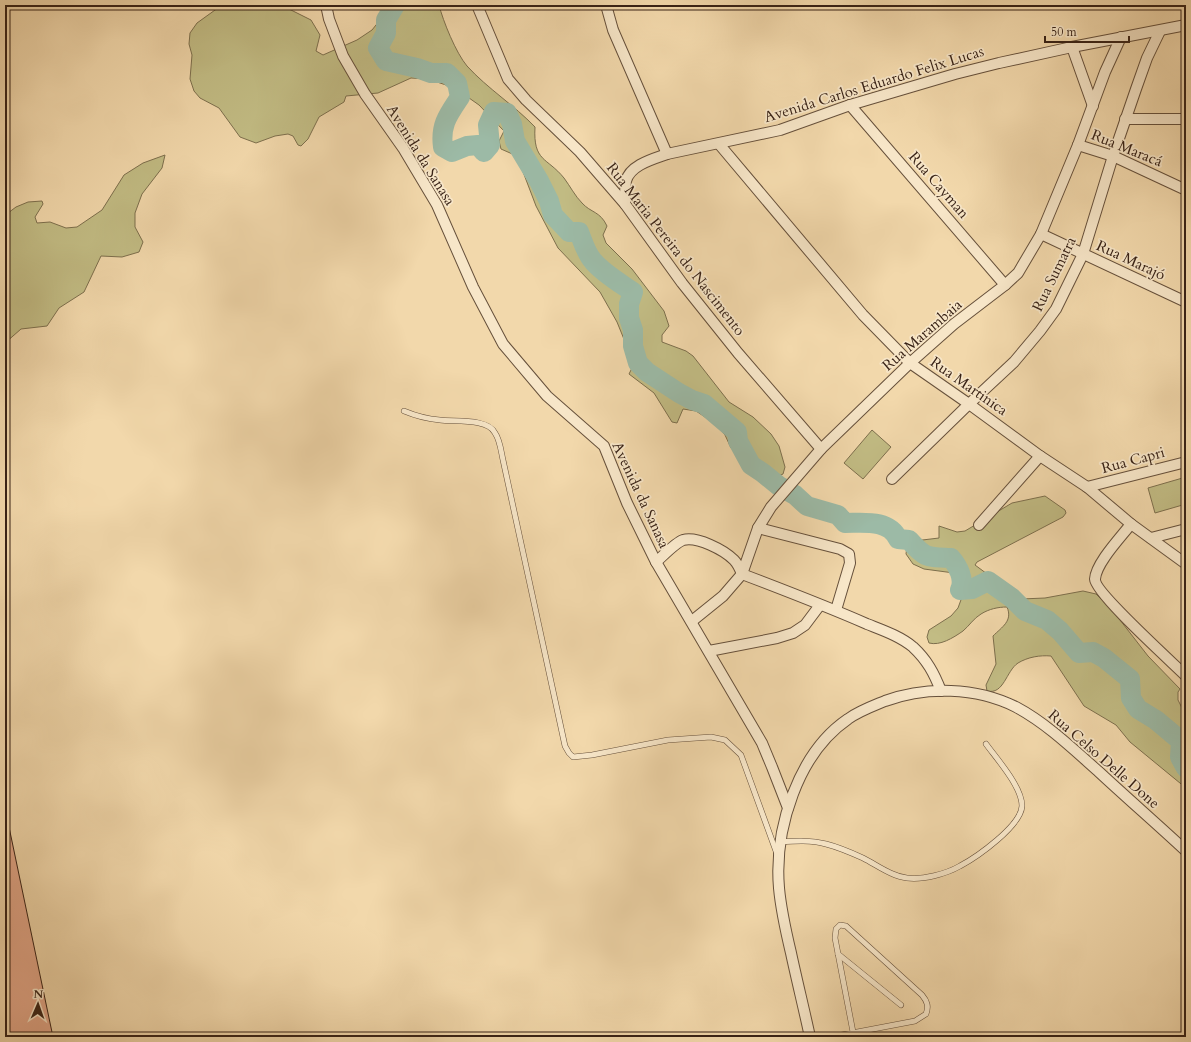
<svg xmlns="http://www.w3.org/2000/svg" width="1191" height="1042" font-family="Cardo,serif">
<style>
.green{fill:#c2bc84;stroke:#7d6f4d}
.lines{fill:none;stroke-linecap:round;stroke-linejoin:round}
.river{stroke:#9cbaa6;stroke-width:20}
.building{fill:#e3a789;stroke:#382216}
.lane-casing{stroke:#66503b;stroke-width:6}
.street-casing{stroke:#66503b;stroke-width:12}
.lane{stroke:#f7e6c8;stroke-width:5}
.street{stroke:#f7e6c8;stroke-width:10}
.labels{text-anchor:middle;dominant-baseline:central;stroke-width:3.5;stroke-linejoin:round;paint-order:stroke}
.street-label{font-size:15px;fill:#382216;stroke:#f7e6c8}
</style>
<rect width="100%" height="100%" fill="#f2d8ab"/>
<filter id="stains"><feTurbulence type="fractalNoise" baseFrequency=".005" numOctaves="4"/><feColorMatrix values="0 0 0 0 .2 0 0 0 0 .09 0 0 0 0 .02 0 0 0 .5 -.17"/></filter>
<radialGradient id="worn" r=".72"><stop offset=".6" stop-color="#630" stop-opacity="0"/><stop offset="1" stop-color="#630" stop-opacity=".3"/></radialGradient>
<!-- green -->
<g class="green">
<path d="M222,5H258L267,8L283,6L311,20L320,35L316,51L323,55L357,40L372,30L392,5H439C443,21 456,53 467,66C488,89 514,105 535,127C533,162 547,157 564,178C570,186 575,196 582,203C591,213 600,211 607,226L603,235L606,243L632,269L664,311L669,326L662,335V342L686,351L693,356L729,402L753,417L771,434L779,446L785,467L783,474L770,480L755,472L731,448L725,435L717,425L696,411L683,409L677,423L672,422L654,393L629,374L634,364L617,322L600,292L558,248L536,206L517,156L501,149L499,141L504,131L479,105L462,93L446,85L428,79L411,78L378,93L346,96L344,102L319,117L308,139L301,146L298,145L293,136L288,134L275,136L256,143L240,137L219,108L200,98L194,91L190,79L192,55L189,44L190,33L197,23Z"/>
<polygon points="165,155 162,168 142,194 135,213 135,227 143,242 139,252 122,257 101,256 84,292 59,308 47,326 21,329 5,343 5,263 8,245 5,220 8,213 16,207 28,202 42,201 43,204 35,217 37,223 50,222 66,228 77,227 102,210 124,175 143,163"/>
<polygon points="872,430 891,447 863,479 844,463"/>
<polygon points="1186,477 1186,504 1155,513 1148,488"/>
<path d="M1045,496L1065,510L1066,513L1063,517L977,562L975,565L1021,599L1045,598L1083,591L1096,594L1113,611L1148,656L1180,689L1178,692V700L1186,716V788L1130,742L1116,725L1084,706L1051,656C1040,655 1028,657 1018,663C1006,671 1004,695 987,691L986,685L996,664L993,636C1002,627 1013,621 1007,607C998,607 989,609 981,614C974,618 969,626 963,631C953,638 940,646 929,643L927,637L929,630L951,616L958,608L962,597V586L959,577L954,573L924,569L913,564L906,554L907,546L914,541L939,538V526L957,532L965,531L1012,503Z"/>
</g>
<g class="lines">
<!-- river -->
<path class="river" d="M395,5L386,20V33L378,48L386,61L417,68L431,73H447L457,83L460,97C448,115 440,125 443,147L452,152L467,146L478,145L484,152L490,145L488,125L494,112L507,113L512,124L515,141L539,181L549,201L553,215L569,232H579C583,242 586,253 593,261C603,273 620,283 633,292L629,304V318L633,330V346L638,363L647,372L679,393L692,400L704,404L737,432L738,441L751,465L763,473L779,486L795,495L807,506L838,515L845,523C863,523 889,519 898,539L909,540C926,559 927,557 951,558C958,566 965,579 960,590L972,589L988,581L1012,598L1025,611L1047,620L1060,631L1079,653L1093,652L1104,658L1130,679L1131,698L1138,709L1156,720L1181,741L1180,757L1186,768"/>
</g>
<!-- building -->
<polygon class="building" points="9,827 53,1037 5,1037 5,828"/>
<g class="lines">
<defs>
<g id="lane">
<path d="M404,411C416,416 428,419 440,420C454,422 488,418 495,433C500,440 501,451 503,460L565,746L569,753L573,757L592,755L668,740L711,737L725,740L741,755L777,854"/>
<path d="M780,842C795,841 811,840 826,844C838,847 852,853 863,858C877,865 891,876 907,878C923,880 946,874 960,866C977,857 1021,826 1022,806C1022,787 997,759 986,744"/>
<polyline points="838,954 901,1005"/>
<path d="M831,1037L915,1021L926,1014C929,1006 927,1001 922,995L846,926L840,925L836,929L835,938L853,1032"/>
</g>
<g id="street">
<polyline points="326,5 329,19 343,56 365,94 403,148 437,205 473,287 503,344 547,396 604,446 627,503 656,562 762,743 772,767 788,808"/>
<polyline points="477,5 508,79 526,100 580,152 625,204 682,283 738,353 821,449"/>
<polyline points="606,5 613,30 667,154"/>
<polyline points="1072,47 1093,106"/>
<polyline points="850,105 1005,285"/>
<polyline points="1125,119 1186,119"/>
<polyline points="719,144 863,315 910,363 969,404 1040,456 1087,487 1131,524 1186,564"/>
<polyline points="1078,145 1113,156 1186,190"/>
<path d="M625,204C625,197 625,188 626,181C630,165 653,159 667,154L780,130L850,105L955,74L999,63L1072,47L1186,25"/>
<polyline points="1041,234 1186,302"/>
<polyline points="892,479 969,404 1014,362 1040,331 1056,309 1083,254 1113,156 1136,89 1147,58 1160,31"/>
<polyline points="1087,487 1186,462"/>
<path d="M1131,524C1121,537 1096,563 1095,579C1094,592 1173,663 1186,676"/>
<polyline points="979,525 1040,456"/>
<polyline points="758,528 840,549 849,554 850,563 836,610"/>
<polyline points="1151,538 1186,529"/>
<path d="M656,562C663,556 675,543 683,540C697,536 724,550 734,560C738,564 740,569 742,574C784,590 826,606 867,624C882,630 900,636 913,647C927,660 934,673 941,691"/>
<polyline points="692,621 723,596 742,574 758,528 771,507 821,449 910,363 954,324 1005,285 1018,273 1041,234 1078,145 1105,72 1121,37"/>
<polyline points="709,651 777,638 793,633 805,625 820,605"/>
<path d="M810,1037C804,1009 797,981 791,953C786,932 781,910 779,888C774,829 798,753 848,719C859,711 873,706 885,701C926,686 976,687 1016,707C1046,723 1072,748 1098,771C1127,798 1157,824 1186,851"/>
</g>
</defs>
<!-- lane casing -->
<use href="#lane" class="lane-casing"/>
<!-- street casing -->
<use href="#street" class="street-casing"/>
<!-- lane -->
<use href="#lane" class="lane"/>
<!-- street -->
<use href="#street" class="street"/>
</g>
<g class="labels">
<!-- street labels -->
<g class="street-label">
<text transform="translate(874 84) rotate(-17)">Avenida Carlos Eduardo Felix Lucas</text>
<text transform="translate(1127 148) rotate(22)">Rua Maracá</text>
<text transform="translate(421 155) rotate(58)">Avenida da Sanasa</text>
<text transform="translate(939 185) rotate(49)">Rua Cayman</text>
<text transform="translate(676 249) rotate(52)">Rua Maria Pereira do Nascimento</text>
<text transform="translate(1131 260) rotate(25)">Rua Marajó</text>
<text transform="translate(1054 274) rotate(-64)">Rua Sumatra</text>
<text transform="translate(922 335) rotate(-41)">Rua Marambaia</text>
<text transform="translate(969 386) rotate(35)">Rua Martinica</text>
<text transform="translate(1133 460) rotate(-15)">Rua Capri</text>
<text transform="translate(641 495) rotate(65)">Avenida da Sanasa</text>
<text transform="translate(1104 759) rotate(41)">Rua Celso Delle Done</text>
</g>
</g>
<!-- margin -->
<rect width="1191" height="1042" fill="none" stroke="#f2d8ab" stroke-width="20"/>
<rect x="6" y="6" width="1179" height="1030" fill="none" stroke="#382216" stroke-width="2"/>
<rect x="10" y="10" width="1171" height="1022" fill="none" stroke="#382216"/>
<!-- north arrow -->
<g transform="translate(38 1004) rotate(2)" stroke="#f7e6c8" stroke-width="3" paint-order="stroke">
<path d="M0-3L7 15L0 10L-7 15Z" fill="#382216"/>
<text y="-6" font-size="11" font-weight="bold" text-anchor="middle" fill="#382216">N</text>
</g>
<!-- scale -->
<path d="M1045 36v6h84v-6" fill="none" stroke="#382216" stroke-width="2"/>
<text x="1051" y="36" font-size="12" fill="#382216" stroke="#f7e6c8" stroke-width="3" paint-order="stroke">50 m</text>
<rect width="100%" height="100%" filter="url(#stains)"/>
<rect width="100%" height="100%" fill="url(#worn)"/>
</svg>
